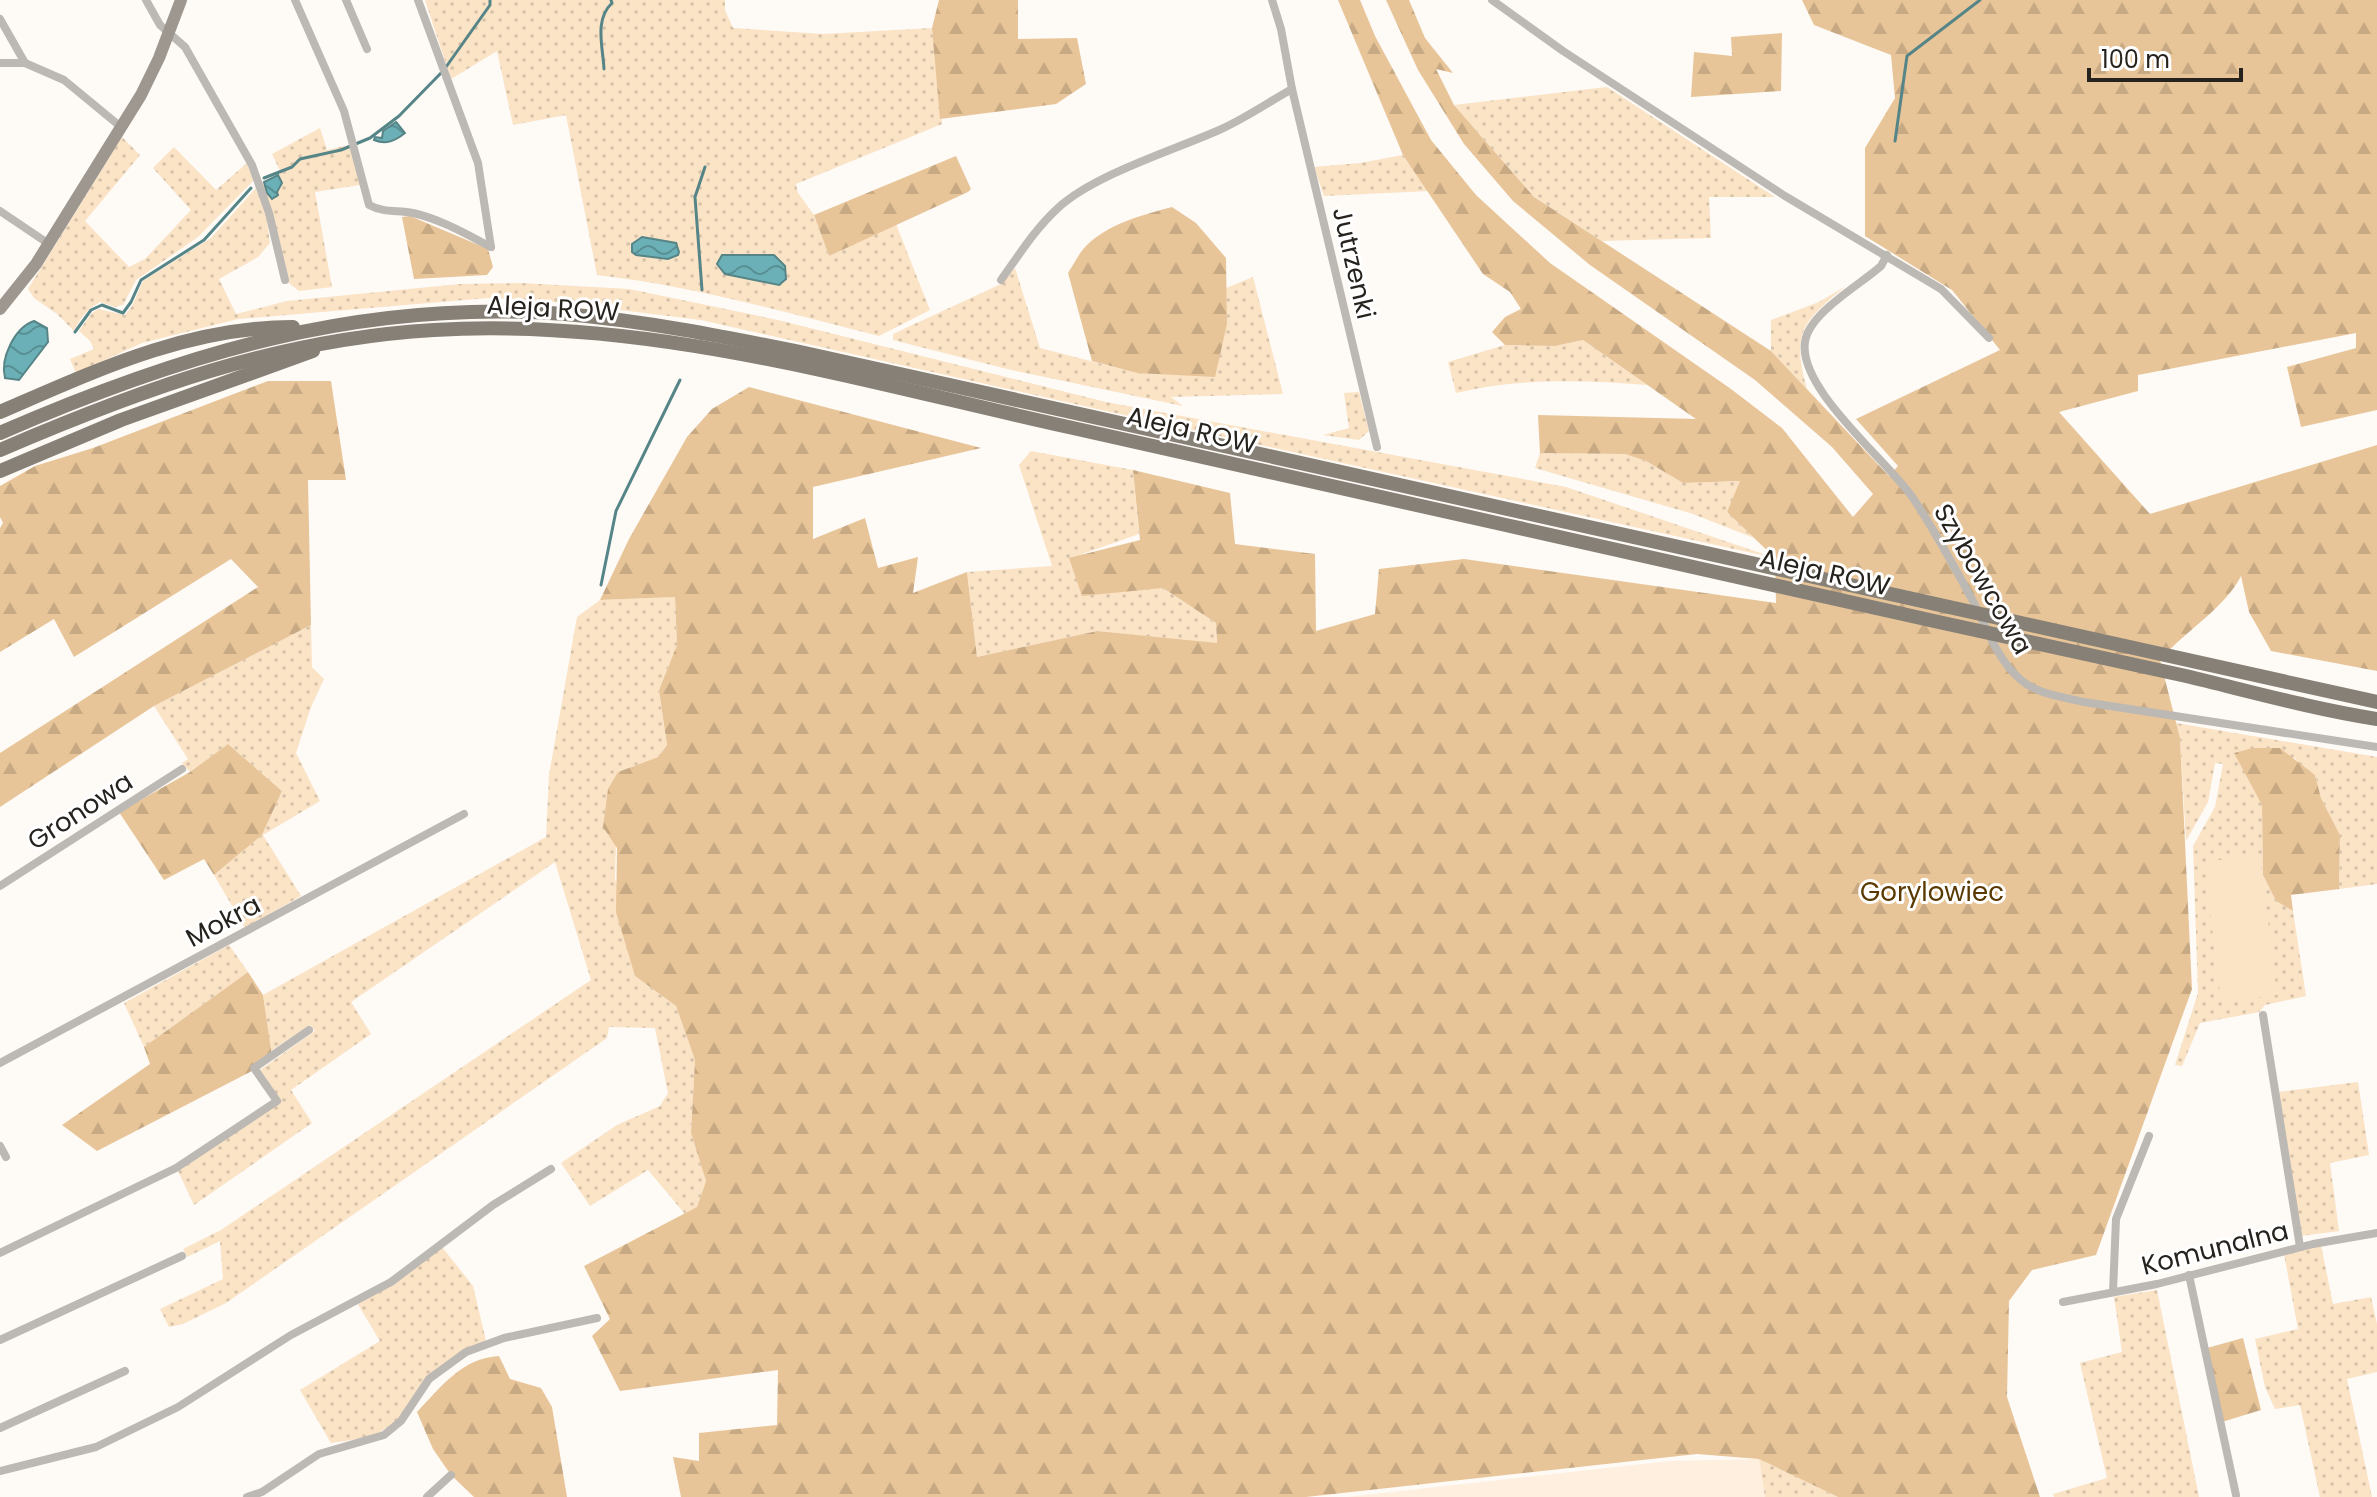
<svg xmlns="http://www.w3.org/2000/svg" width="2377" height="1497" font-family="Poppins,sans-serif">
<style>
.built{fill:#feefde}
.grass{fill:url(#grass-dots)}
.forest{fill:url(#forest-firs)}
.pitch{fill:#fbe3c6}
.water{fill:url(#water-waves);stroke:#568588;stroke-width:2}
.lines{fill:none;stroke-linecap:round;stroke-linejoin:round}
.stream{stroke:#568588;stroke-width:3}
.street{stroke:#bcb8b3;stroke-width:8}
.secondary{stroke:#9d9790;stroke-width:12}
.primary{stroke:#878077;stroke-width:14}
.labels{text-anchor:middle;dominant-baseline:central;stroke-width:6;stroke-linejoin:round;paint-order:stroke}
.street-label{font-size:26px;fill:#26221e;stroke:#fff}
.park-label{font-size:26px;fill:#5a3900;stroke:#fff}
</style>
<defs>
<pattern id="grass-dots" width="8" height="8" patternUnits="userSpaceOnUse" patternTransform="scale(2)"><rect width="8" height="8" fill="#fbe3c6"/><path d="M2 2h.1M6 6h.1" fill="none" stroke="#d7c2aa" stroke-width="1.8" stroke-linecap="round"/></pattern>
<pattern id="forest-firs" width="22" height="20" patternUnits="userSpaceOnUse" patternTransform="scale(2)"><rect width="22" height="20" fill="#e8c599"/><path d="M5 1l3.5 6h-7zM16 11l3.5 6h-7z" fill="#c7a983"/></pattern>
<pattern id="water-waves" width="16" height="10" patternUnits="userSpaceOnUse" patternTransform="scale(2)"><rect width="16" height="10" fill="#6bb0b6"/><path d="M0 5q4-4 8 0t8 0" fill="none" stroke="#588f93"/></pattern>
</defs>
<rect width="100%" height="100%" fill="#fefaf6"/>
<!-- built -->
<polygon class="built" points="1759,1459 1765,1497 1348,1497 1670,1461"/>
<!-- grass -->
<g class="grass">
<path d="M425,0H725V10L733,28L823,34L932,28L942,124L796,184L798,193L814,215L829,256L896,224L930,310L879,336C785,312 693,286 597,275L566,115L513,125L497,51L451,79Z"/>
<polygon points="1607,87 1775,197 1709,197 1711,238 1602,241 1534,197 1454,105"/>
<polygon points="320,128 327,150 349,145 355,159 360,185 315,192 332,287 299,291 289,283 262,183 264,182 265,188 277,192 281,187 278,175 281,173 272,154"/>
<path d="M122,137L140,155L85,221L129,267L145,259L191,210L153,168L174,147L216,190L247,163L254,180L198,237L136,280L123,305L115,307L100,302C87,309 81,317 74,331L57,314L34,298L28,289Z"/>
<polygon points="1403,155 1429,191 1324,196 1314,167 1360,163"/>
<polygon points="256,188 266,215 270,243 258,257 219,279 236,314 287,301 460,284 521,283 629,289 778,320 1106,402 1566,487 1775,558 1106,411 701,320 547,301 488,298 238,319 142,343 76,373 70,359 94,349 90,341 79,331 91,314 98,309 125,315 132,306 143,281 211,238"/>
<polygon points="1015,268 1040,348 1137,373 1227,324 1226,288 1253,277 1283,394 1171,397 1183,406 1007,369 893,340 893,334 1001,284"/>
<path d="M1846,286C1803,321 1791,332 1807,389L1771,351V320L1819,302Z"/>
<path d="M1583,340L1647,385C1583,380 1518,378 1456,393L1448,362L1505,345L1555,346Z"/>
<polygon points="1359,392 1369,431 1359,440 1323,435 1349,428 1344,393"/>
<polygon points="1031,451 1133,470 1139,534 1082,554 1163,588 1216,623 1217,644 1097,631 977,657 967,572 1052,566 1019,465"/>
<polygon points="1540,453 1625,454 1646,461 1683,483 1741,481 1727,512 1754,538 1693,514 1535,468"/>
<polygon points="675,597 677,645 659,690 667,745 658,757 618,772 615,878 635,976 676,1006 695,1060 691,1133 706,1181 697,1207 685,1214 648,1170 590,1206 561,1163 617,1125 660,1106 668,1093 655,1028 609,1027 607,1038 226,1303 183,1324 169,1327 160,1309 223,1279 220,1241 187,1257 183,1249 221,1230 591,980 555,862 351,1002 371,1034 291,1090 312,1123 194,1205 178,1171 281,1101 260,1070 315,1031 310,1025 271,1051 263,995 546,837 549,775 577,617 600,600"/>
<polygon points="311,625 312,667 324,679 311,707 296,753 320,801 263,835 301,896 245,928 214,875 262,835 282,791 228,744 190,772 182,763 188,759 154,706"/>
<polygon points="2176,723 2377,757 2377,884 2339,889 2340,835 2321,798 2315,775 2300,765 2294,757 2262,805 2263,875 2276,901 2293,911 2306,996 2265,1005 2259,1012 2200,1023 2182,1066 2175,1065 2198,993 2193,846 2215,807 2223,764 2215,763 2208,802 2186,841 2180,738"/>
<polygon points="229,945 248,972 144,1047 124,1003"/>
<polygon points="2358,1082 2369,1155 2330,1163 2339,1231 2301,1236 2278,1092"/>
<polygon points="2321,1245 2333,1304 2371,1297 2377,1324 2377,1372 2347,1379 2372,1497 2320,1497 2300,1405 2275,1409 2265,1387 2255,1339 2298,1329 2284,1254"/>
<polygon points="442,1247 473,1286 486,1341 424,1380 399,1419 380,1432 366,1438 331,1443 300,1390 380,1341 357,1303"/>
<polygon points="2157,1290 2199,1497 2054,1497 2053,1494 2107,1478 2080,1363 2122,1352 2114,1297"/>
<polygon points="1759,1459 1838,1497 1765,1497"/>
</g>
<!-- forest -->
<g class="forest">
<polygon points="939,0 1018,0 1018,39 1077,38 1086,84 1056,104 940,119 932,28"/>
<path d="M1338,0H1360L1375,36L1431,140L1476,195L1550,263L1731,389L1782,428L1853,517L1873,494L1832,447L1755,380L1590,265L1513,201L1464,144L1418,70L1386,0H1409L1425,38L1453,73L1436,69L1454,105L1534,197L1771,351L1889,476L1898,466L1856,419L2000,350L1952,290L1865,236V148L1895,98L1891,55L1814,25L1802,0H2377V410L2301,427L2287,367L2356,348V333L2138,375V391L2059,412L2150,514L2377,445V671L2271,651L2249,612L2241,576C2225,608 2184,632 2160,660L2180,738L2192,989L2096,1255L2032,1270L2009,1301L2007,1397L2040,1497H1838L1759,1459L1697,1454L1306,1497H681L673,1457L699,1461V1433L777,1425L778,1370L620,1391L592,1336L610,1319L584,1266L697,1207L706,1181L691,1133L695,1060L676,1006L635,976L616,912L617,848L603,827L608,789L618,772L658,757L667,745L659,690L677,645L675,597L600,600L629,539L687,437L712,409L749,387L981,448L813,487V539L865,518L878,568L918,557L913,593L967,572L977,657L1097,631L1217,643L1216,623L1163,588L1082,596L1069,558L1140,540L1133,470L1230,493L1235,544L1315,554L1316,631L1375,614L1379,569L1464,559L1776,603L1775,558L1727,512L1740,481L1683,483L1646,461L1625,454L1540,453L1538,415L1696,419L1583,340L1555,346L1505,345L1492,332L1505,317L1521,309L1510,292L1483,274L1403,155Z"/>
<polygon points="1782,33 1781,91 1691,97 1694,52 1732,56 1731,37"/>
<polygon points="956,156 971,189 968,192 829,256 814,215"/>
<path d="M1172,207L1196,223L1226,258L1227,324L1215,377L1137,373L1092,361L1068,273C1074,264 1079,253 1086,246C1108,224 1142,215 1172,207Z"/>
<polygon points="410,216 488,249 493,267 487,275 414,279 402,217"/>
<polygon points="268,381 331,381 346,480 308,480 311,625 154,706 0,807 0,753 258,587 231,559 74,657 54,619 0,652 0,528 3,523 0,517 0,486 35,466 93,448"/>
<polygon points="228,744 282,791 262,835 214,875 204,859 164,880 119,812 190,772"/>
<polygon points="2253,748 2280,748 2315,775 2321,798 2340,835 2339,889 2291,895 2293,911 2276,901 2263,875 2262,805 2234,753"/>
<polygon points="248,972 263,995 272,1056 250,1072 97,1151 62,1125 150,1064 144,1047"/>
<polygon points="2243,1338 2261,1410 2222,1422 2207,1348"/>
<path d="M499,1356L510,1379L541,1388L552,1407L567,1497H474L451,1475L433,1449L417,1412C441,1387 462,1358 499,1356Z"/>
</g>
<!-- pitch -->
<polygon class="pitch" points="2260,855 2277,995 2221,1002 2204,862"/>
<!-- water -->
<g class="water">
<path d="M396,122L405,133C395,141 386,145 374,140L375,137L382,138L383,131Z"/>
<polygon points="278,175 282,183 277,192 278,195 272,199 267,193 264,182"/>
<polygon points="642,237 676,243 679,252 678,255 668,259 636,255 632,252 632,244"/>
<polygon points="722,255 774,255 785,266 786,279 779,285 725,274 717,264"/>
<path d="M34,321L47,328L48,342L19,380L5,378C0,359 14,328 34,321Z"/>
</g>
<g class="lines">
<!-- stream -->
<g class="stream">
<polyline points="446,67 490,5 490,0"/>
<path d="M604,69C603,47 594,20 612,3L611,0"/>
<polyline points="1895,141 1907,56 1980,0"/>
<polyline points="264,178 292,167 300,159 341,150 370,138 399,116 441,73"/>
<polyline points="702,290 695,197 705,167"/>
<polyline points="75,332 91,310 102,305 123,313 131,302 141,280 204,240 251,188"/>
<polyline points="601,585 616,511 680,380"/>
</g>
<!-- street -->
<g class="street">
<polyline points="146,0 160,25 185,47 252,165 269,213 285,280"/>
<path d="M295,0L344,111L369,205C384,213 397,210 413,213C440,219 466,234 491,247"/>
<polyline points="346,0 367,49"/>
<polyline points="418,0 478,163 491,247"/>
<polyline points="1272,0 1281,29 1292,89 1377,447"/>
<polyline points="1492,0 1563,51 1785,196 1941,289 1989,338"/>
<polyline points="0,19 25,63 64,80 121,127"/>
<polyline points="0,63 25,63"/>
<polyline points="0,211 49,244"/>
<path d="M1887,255L1881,266C1860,285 1809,313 1805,342C1798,389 1886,459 1913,498C1935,531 1955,568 1974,603C1987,629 1998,661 2021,680C2037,694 2063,697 2084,702L2377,747"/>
<path d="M1001,280C1019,255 1035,229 1058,208C1094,175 1171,151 1217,131C1243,120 1267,103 1292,89"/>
<polyline points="0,886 182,769"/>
<polyline points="2263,1015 2300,1247"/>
<polyline points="0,1063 464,814"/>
<polyline points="0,1146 6,1157"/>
<polyline points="0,1253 176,1168 277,1101 254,1068 309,1030"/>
<polyline points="2189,1275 2236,1495"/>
<polyline points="2113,1292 2116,1219 2149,1136"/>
<polyline points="2063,1302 2157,1284 2313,1244 2377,1233"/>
<polyline points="0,1340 182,1256"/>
<polyline points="0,1428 125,1371"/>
<polyline points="0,1471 96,1447 178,1407 291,1335 391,1282 493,1205 551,1169"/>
<polyline points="247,1497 262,1492 319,1454 384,1435 401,1421 429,1379 466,1352 504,1338 597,1318"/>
<polyline points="427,1497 451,1475"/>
</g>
<!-- secondary -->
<polyline class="secondary" points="0,309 36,264 141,95 159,58 181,0"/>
<!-- primary -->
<g class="primary">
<path d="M0,412C95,371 187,327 293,327"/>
<path d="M0,433C183,353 362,299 565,314C646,321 726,337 805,353L2377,702"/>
<path d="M0,450C142,389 278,339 434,330C652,317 863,382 1073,428C1360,492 1647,557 1934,621C2018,640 2102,657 2186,676C2249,691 2313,709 2377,719"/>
<polyline points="0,471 121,420 313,351"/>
</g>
</g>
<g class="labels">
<!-- street labels -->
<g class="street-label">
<text transform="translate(1354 263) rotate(77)">Jutrzenki</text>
<text transform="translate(553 308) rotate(3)">Aleja ROW</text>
<text transform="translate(1192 430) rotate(13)">Aleja ROW</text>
<text transform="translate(1825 572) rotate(13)">Aleja ROW</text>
<text transform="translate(1983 579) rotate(60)">Szybowcowa</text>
<text transform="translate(80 811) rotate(-33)">Gronowa</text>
<text transform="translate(223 921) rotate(-28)">Mokra</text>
<text transform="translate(2215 1248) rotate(-14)">Komunalna</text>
</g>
<!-- park labels -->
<g class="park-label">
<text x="1932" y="892">Gorylowiec</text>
</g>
</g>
<!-- scale -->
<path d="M2089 68v12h152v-12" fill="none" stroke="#26221e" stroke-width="4"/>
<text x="2101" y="68" font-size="24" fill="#26221e" stroke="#ffffff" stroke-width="6" paint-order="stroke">100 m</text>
</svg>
